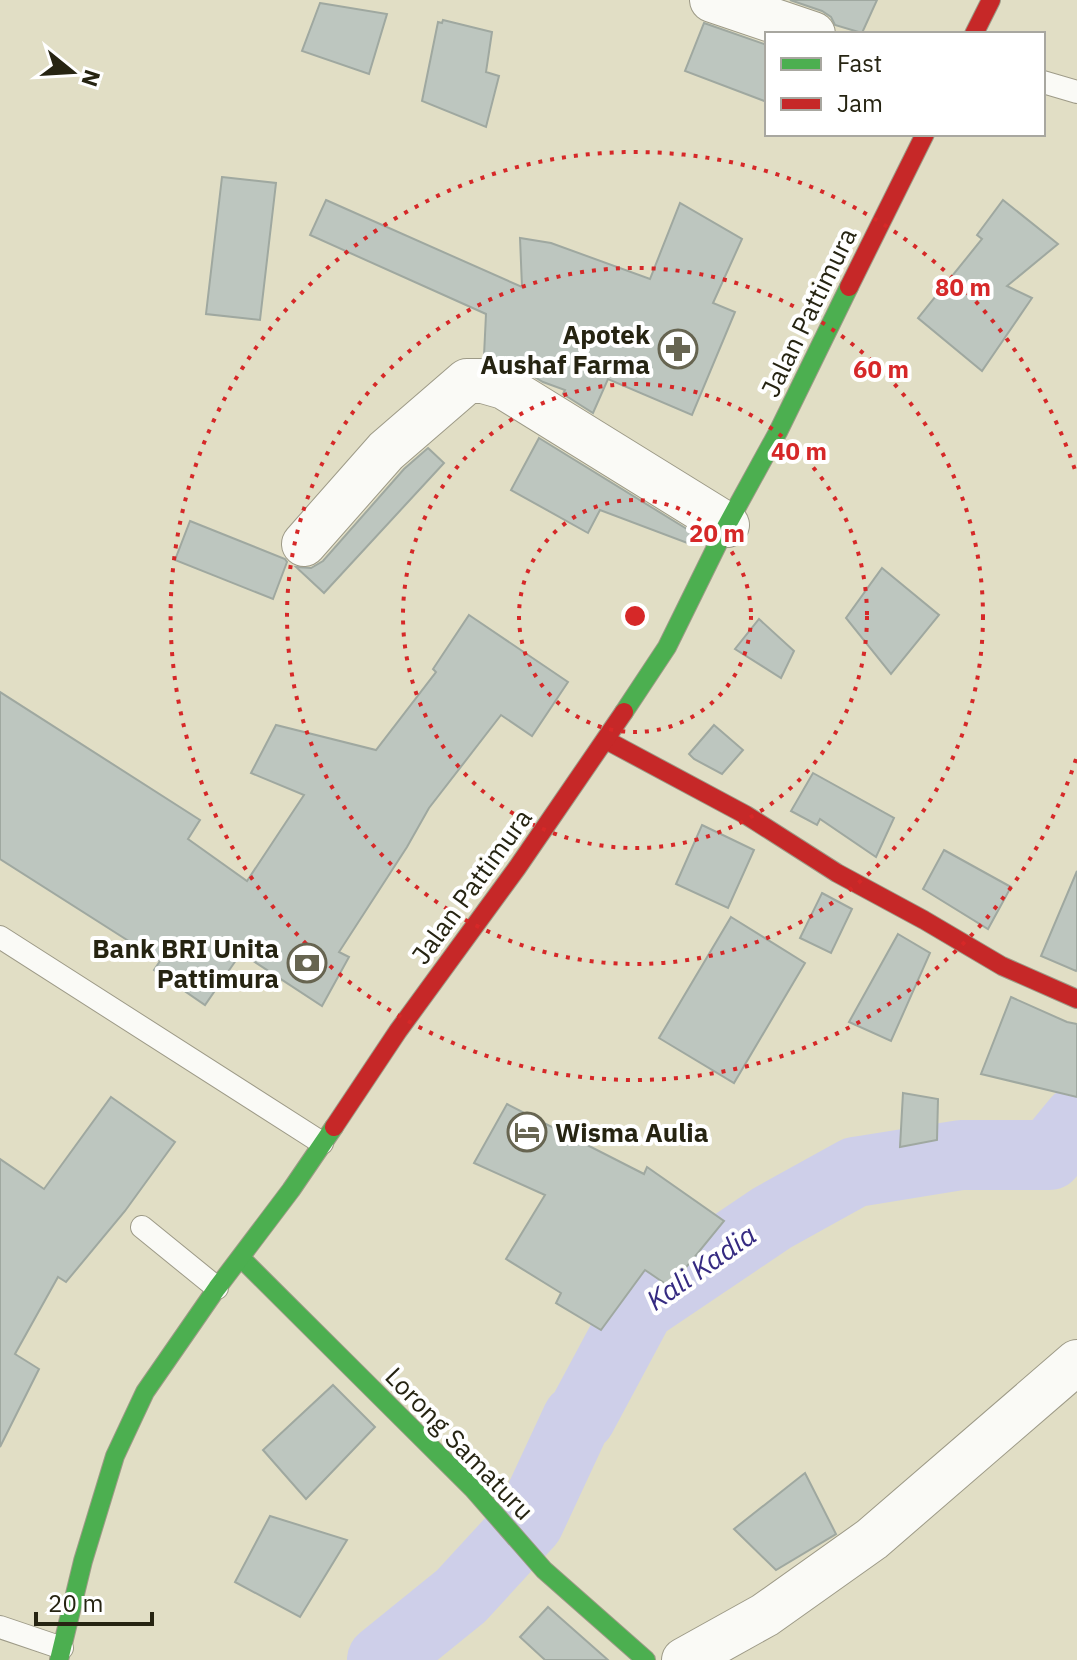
<svg xmlns="http://www.w3.org/2000/svg" width="1077" height="1660" font-family="'IBM Plex Sans',sans-serif">
<style>
.lines{fill:none;stroke-linecap:round;stroke-linejoin:round}
.river{stroke:#cecfe9;stroke-width:70}
.building{fill:#bdc6bf;stroke:#9fa8a0;stroke-width:2}
.lane-casing{stroke:#9d9a87;stroke-width:24}
.street-casing{stroke:#9d9a87;stroke-width:46}
.fast-casing{stroke:#9d9a87;stroke-width:20}
.jam-casing{stroke:#9d9a87;stroke-width:20}
.lane{stroke:#fafaf6;stroke-width:22}
.street{stroke:#fafaf6;stroke-width:44}
.fast{stroke:#4caf50;stroke-width:18}
.jam{stroke:#c62828;stroke-width:18}
.ring{fill:none;stroke:#d62828;stroke-width:4;stroke-dasharray:4 8}
.labels{text-anchor:middle;dominant-baseline:central;stroke-width:8;stroke-linejoin:round;paint-order:stroke}
.street-label{font-size:26px;fill:#262412;stroke:#fff}
.poi-label{font-size:26px;font-weight:bold;fill:#262412;stroke:#fff;text-anchor:end}
.water-label{font-size:28px;font-style:italic;fill:#352a81;stroke:#fff}
.centre{fill:#d62828;stroke:#fff;stroke-width:4}
.ring-label{font-size:24px;text-anchor:middle;font-weight:bold;fill:#d62828;stroke:#fff;stroke-width:8;stroke-linejoin:round;paint-order:stroke}
</style>
<rect width="100%" height="100%" fill="#e1dec5"/>
<g class="lines">
<!-- river -->
<polyline class="river" points="382,1660 461,1596 529,1522 577,1419 581,1417 640,1307 772,1218 855,1172 862,1171 961,1155 1049,1155 1077,1121"/>
</g>
<!-- building -->
<g class="building">
<polygon points="790,0 877,0 862,33 835,25 831,17 822,11"/>
<polygon points="320,3 387,14 369,74 302,51"/>
<polygon points="443,20 492,32 486,72 499,76 486,127 422,101 438,22 442,23"/>
<polygon points="704,23 767,45 767,102 685,71"/>
<polygon points="222,177 276,183 260,320 206,314"/>
<polygon points="326,200 522,287 520,238 551,243 650,279 680,203 742,239 713,303 735,312 692,415 608,379 593,413 563,394 565,390 543,382 511,363 484,356 486,314 310,235"/>
<polygon points="1003,200 1058,244 1007,286 1032,298 982,371 918,318 982,239 977,235"/>
<polygon points="539,438 695,534 690,544 600,510 588,533 511,490"/>
<polygon points="428,448 444,463 324,593 296,567 311,568 323,561 404,469"/>
<polygon points="190,521 285,559 287,562 273,599 175,560"/>
<polygon points="882,568 939,615 891,674 846,618"/>
<polygon points="469,615 568,682 532,736 501,715 429,808 407,847 339,952 349,957 322,1006 241,953 205,1005 154,970 160,961 0,859 0,692 200,820 188,839 247,881 304,795 251,773 276,725 376,750 436,672 433,669"/>
<polygon points="759,619 794,651 781,678 735,649"/>
<polygon points="714,725 743,750 722,774 694,759 689,754"/>
<polygon points="813,773 894,818 876,857 820,819 817,825 791,811"/>
<polygon points="702,825 754,850 728,908 676,884"/>
<polygon points="944,850 1011,887 988,929 923,889"/>
<polygon points="1077,871 1077,969 1076,971 1041,956"/>
<polygon points="822,893 852,909 831,953 800,938"/>
<polygon points="731,917 805,963 734,1083 659,1038"/>
<polygon points="898,934 930,953 891,1041 849,1022"/>
<polygon points="1011,997 1067,1022 1077,1024 1077,1097 981,1074"/>
<polygon points="903,1093 938,1099 937,1140 900,1147"/>
<polygon points="111,1097 175,1142 125,1211 66,1282 58,1277 15,1354 39,1369 0,1447 0,1159 44,1189"/>
<polygon points="507,1104 644,1174 647,1167 724,1221 670,1287 645,1270 601,1330 556,1303 561,1293 506,1259 545,1195 474,1163"/>
<polygon points="333,1385 375,1427 306,1499 263,1450"/>
<polygon points="805,1473 836,1534 776,1570 734,1529"/>
<polygon points="270,1516 347,1540 300,1617 235,1582"/>
<polygon points="548,1607 608,1660 545,1660 520,1637"/>
</g>
<g class="lines">
<defs>
<g id="lane">
<polyline points="1043,82 1077,92"/>
<polyline points="0,937 322,1143"/>
<polyline points="142,1227 217,1288"/>
<polyline points="0,1627 62,1648"/>
</g>
<g id="street">
<polyline points="712,0 813,34"/>
<polyline points="304,544 386,451 467,381 483,381 504,387 727,525"/>
<polyline points="684,1660 765,1615 872,1539 1077,1362"/>
</g>
<g id="fast">
<polyline points="624,712 667,647 727,525 778,432 849,287"/>
<polyline points="241,1258 473,1489 544,1570 646,1660"/>
<polyline points="59,1660 83,1561 115,1456 145,1392 217,1288 291,1190 334,1127"/>
</g>
<g id="jam">
<polyline points="974,34 991,0"/>
<polyline points="849,287 925,134"/>
<polyline points="606,740 746,815 837,873 924,920 1002,966 1077,999"/>
<polyline points="334,1127 398,1031 517,868 624,712"/>
</g>
</defs>
<!-- lane casing -->
<use href="#lane" class="lane-casing"/>
<!-- street casing -->
<use href="#street" class="street-casing"/>
<!-- fast casing -->
<use href="#fast" class="fast-casing"/>
<!-- jam casing -->
<use href="#jam" class="jam-casing"/>
<!-- lane -->
<use href="#lane" class="lane"/>
<!-- street -->
<use href="#street" class="street"/>
<!-- fast -->
<use href="#fast" class="fast"/>
<!-- jam -->
<use href="#jam" class="jam"/>
</g>
<!-- distance rings -->
<g class="ring">
<circle cx="635" cy="616" r="116"/>
<circle cx="635" cy="616" r="232"/>
<circle cx="635" cy="616" r="348"/>
<path d="M1076 759A464 464 0 1 1 1076 473"/>
</g>
<!-- icons -->
<defs>
<symbol id="pharmacy-ring" viewBox="-11 -11 22 22"><circle r="9.5" fill="#fff" stroke="#676551" stroke-width="1.5"/><path d="M-2-6h4v4h4v4h-4v4h-4v-4h-4v-4h4Z" fill="#676551"/></symbol>
<symbol id="bank-ring" viewBox="-11 -11 22 22"><circle r="9.5" fill="#fff" stroke="#676551" stroke-width="1.5"/><path d="M-6-4H6V4H-6ZM0-2.3a2.3 2.3 0 1 0 0 4.6a2.3 2.3 0 1 0 0-4.6Z" fill="#676551"/></symbol>
<symbol id="hotel-ring" viewBox="-11 -11 22 22"><circle r="9.5" fill="#fff" stroke="#676551" stroke-width="1.5"/><path d="M-6-4.5h1.5V1H6V5H4.5V3h-9V5H-6ZM-4 0a1.8 1.8 0 1 1 3.6 0ZM.5 0V-2.5h3Q6-2.5 6 0Z" fill="#676551"/></symbol>
</defs>
<g fill-rule="evenodd">
<use href="#pharmacy-ring" x="656" y="327" width="44" height="44"/>
<use href="#bank-ring" x="285" y="941" width="44" height="44"/>
<use href="#hotel-ring" x="505" y="1110" width="44" height="44"/>
</g>
<g class="labels">
<!-- street labels -->
<g class="street-label">
<text transform="translate(808 312) rotate(-64)">Jalan Pattimura</text>
<text transform="translate(471 886) rotate(-54)">Jalan Pattimura</text>
<text transform="translate(460 1443) rotate(46)">Lorong Samaturu</text>
</g>
<!-- poi labels -->
<g class="poi-label">
<text x="650" y="334">Apotek<tspan x="650" dy="30">Aushaf Farma</tspan></text>
<text x="279" y="948">Bank BRI Unita<tspan x="279" dy="30">Pattimura</tspan></text>
<text x="555" y="1132" text-anchor="start">Wisma Aulia</text>
</g>
<!-- water labels -->
<g class="water-label">
<text transform="translate(701 1267) rotate(-35)">Kali Kadia</text>
</g>
</g>
<circle cx="635" cy="616" r="12" class="centre"/>
<g class="ring-label">
<text x="963" y="296">80 m</text>
<text x="881" y="378">60 m</text>
<text x="799" y="460">40 m</text>
<text x="717" y="542">20 m</text>
</g>
<!-- legend -->
<rect x="765" y="32" width="280" height="104" fill="#ffffff" stroke="#a8a7a0" stroke-width="2"/>
<rect x="781" y="58" width="40" height="12" fill="#4caf50" stroke="#a8a7a0" stroke-width="2"/>
<text x="837" y="72" font-size="24" fill="#262412">Fast</text>
<rect x="781" y="98" width="40" height="12" fill="#c62828" stroke="#a8a7a0" stroke-width="2"/>
<text x="837" y="112" font-size="24" fill="#262412">Jam</text>
<!-- north arrow -->
<g transform="translate(72 72) rotate(108)" stroke="#ffffff" stroke-width="6" paint-order="stroke">
<path d="M0-6L14 30L0 20L-14 30Z" fill="#262412"/>
<text y="-12" font-size="22" font-weight="bold" text-anchor="middle" fill="#262412">N</text>
</g>
<!-- scale -->
<path d="M36 1612v12h116v-12" fill="none" stroke="#262412" stroke-width="4"/>
<text x="48" y="1612" font-size="24" fill="#262412" stroke="#ffffff" stroke-width="6" paint-order="stroke">20 m</text>
</svg>
